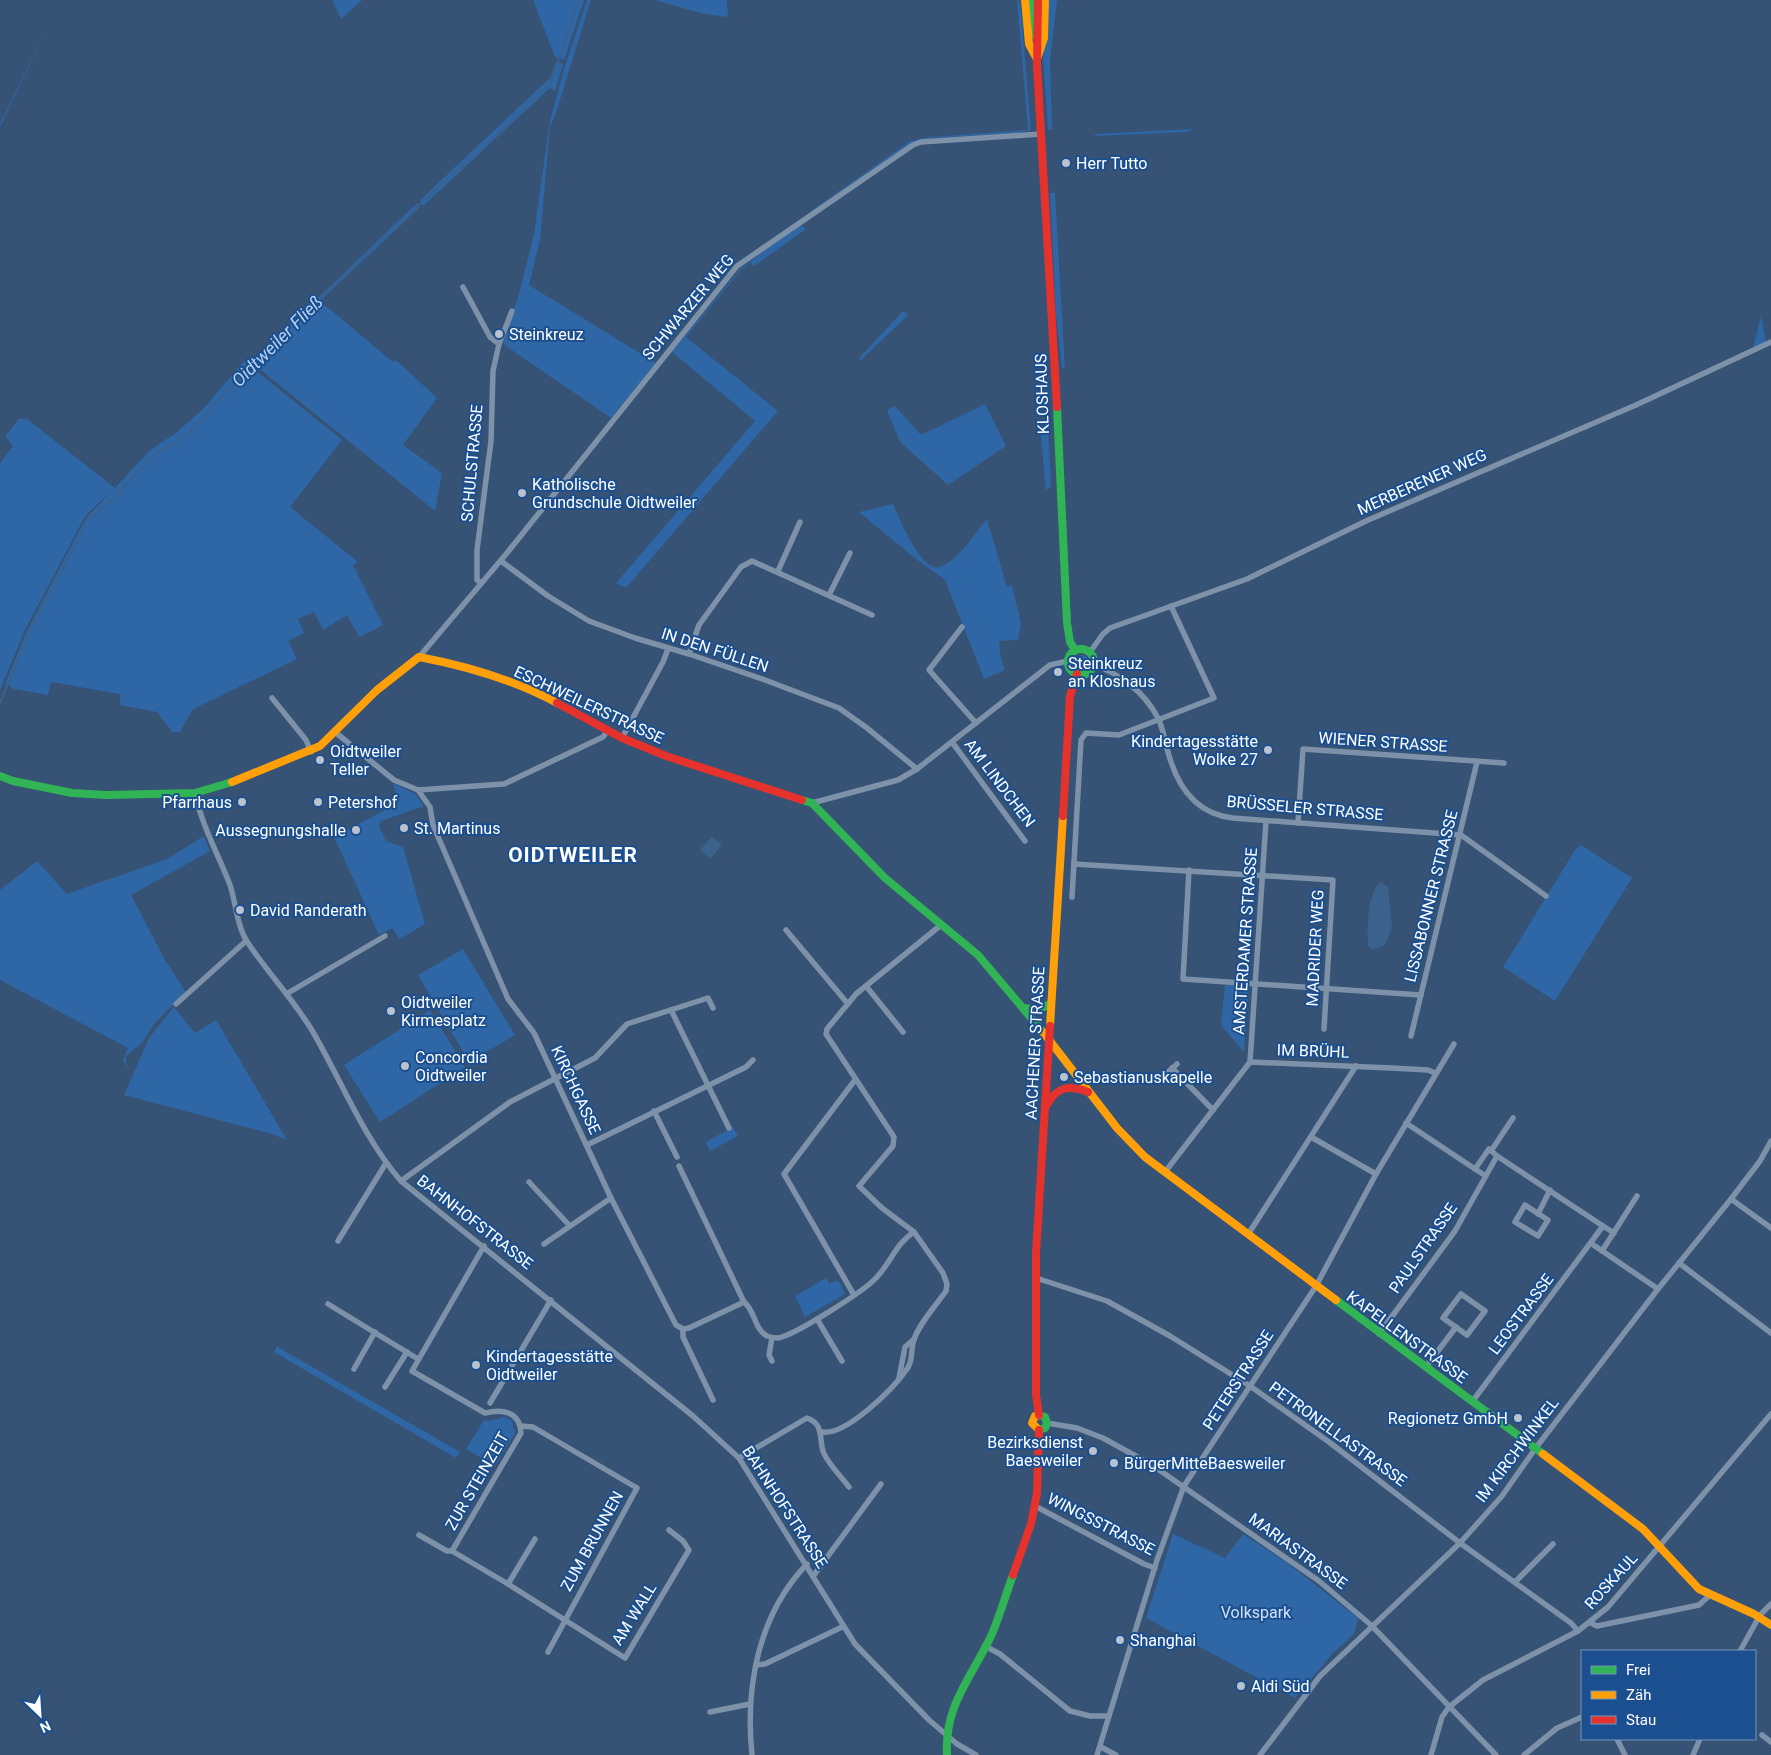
<svg xmlns="http://www.w3.org/2000/svg" width="1771" height="1755" font-family="Roboto,sans-serif">
<style>
.green{fill:#2f66a5}
.water{fill:#3b618d}
.lines{fill:none;stroke-linecap:round;stroke-linejoin:round}
.stream{stroke:#3b618d;stroke-width:2}
.street{stroke:#7d92a8;stroke-width:5.5}
.fast{stroke:#30b455;stroke-width:8}
.slow{stroke:#ff9f0a;stroke-width:8}
.jam{stroke:#e5322d;stroke-width:8}
.poi-dot{fill:#b9c2ce;stroke:#1b4f8f;stroke-width:2}
.labels{text-anchor:middle;dominant-baseline:central;stroke-width:4;stroke-linejoin:round;paint-order:stroke}
.poi-label{font-size:16px;fill:#fff;stroke:#1b4f8f;text-anchor:start}
.street-label{font-size:16px;fill:#fff;stroke:#1b4f8f}
.park-label{font-size:16px;fill:#cfe3fa;stroke:#1b4f8f}
.water-label{font-size:18px;font-style:italic;fill:#b5d3f5;stroke:#1b4f8f}
.district-label{font-size:21px;font-weight:bold;letter-spacing:1px;fill:#fff;stroke:#1b4f8f}
</style>
<rect width="100%" height="100%" fill="#365274"/>
<!-- green -->
<g class="green">
<polygon points="61,0 0,127 0,124"/>
<polygon points="332,0 362,0 341,19"/>
<polygon points="533,0 584,0 564,60 555,57"/>
<polygon points="587,0 591,0 555,116 550,126 540,240 529,285 656,363 611,418 503,344 520,290 534,234 550,120 565,66"/>
<polygon points="655,0 727,0 728,17 704,14"/>
<polygon points="1017,0 1019,0 1021,11 1031,130 1019,133 932,138 913,142 792,224 910,141 929,137 1028,130"/>
<polygon points="1048,0 1057,0 1050,61 1052,131 1048,129 1043,56"/>
<polygon points="556,62 563,64 555,91 550,88 423,206 420,200 551,77"/>
<polygon points="1194,129 1188,132 1095,136 1095,134"/>
<polygon points="1050,193 1055,193 1065,369 1062,368 1056,316"/>
<polygon points="417,203 419,208 320,301 393,362 396,360 437,398 403,445 442,473 435,511 251,362"/>
<polygon points="801,225 806,229 754,266 750,262 741,270 686,337 778,411 626,588 616,583 755,421 672,352 742,267"/>
<polygon points="903,311 908,315 860,361 859,358"/>
<polygon points="1761,316 1766,342 1753,348"/>
<polygon points="244,361 342,440 290,507 358,562 353,565 383,625 359,637 347,615 323,630 314,612 298,619 304,633 288,641 297,659 193,709 180,732 172,732 157,712 120,705 120,694 51,682 48,695 10,688 11,686 5,684 27,631 81,527 88,516 115,488 87,514 82,522 25,630 0,690 0,463 13,446 5,436 19,419 27,419 115,488 149,451 177,432 205,407"/>
<polygon points="985,404 1006,446 948,485 900,442 887,410 895,406 921,435"/>
<polygon points="1048,424 1051,487 1046,490 1040,428"/>
<path d="M893,504C899,517 921,573 940,567C959,560 974,534 987,519L1007,587L1012,585L1021,624L1018,640L999,641L1001,659L1005,670L984,679L945,580L912,556L859,512Z"/>
<circle cx="1082" cy="662" r="7"/>
<polygon points="393,783 415,794 424,806 381,821 379,826 386,841 403,847 425,924 400,939 392,928 379,935 334,837 398,803"/>
<polygon points="204,836 210,851 131,895 165,960 186,992 155,1023 141,1044 126,1056 126,1063 131,1071 123,1061 128,1048 0,980 0,890 37,861 67,894 167,859"/>
<polygon points="1581,845 1632,878 1555,1001 1503,967 1575,850"/>
<polygon points="463,949 515,1035 469,1062 418,975"/>
<polygon points="1225,985 1246,986 1249,990 1244,1052 1221,1025"/>
<polygon points="174,1007 195,1033 216,1020 287,1140 272,1134 124,1095 149,1038"/>
<polygon points="430,1010 465,1067 380,1122 344,1065"/>
<polygon points="733,1127 738,1136 710,1151 706,1142"/>
<polygon points="826,1278 829,1284 838,1280 845,1294 805,1317 795,1296"/>
<polygon points="277,1346 281,1349 460,1452 456,1458 274,1352"/>
<polygon points="505,1417 512,1421 515,1433 495,1466 466,1449 484,1420 488,1421"/>
<polygon points="1173,1534 1225,1558 1243,1534 1286,1562 1358,1618 1354,1634 1332,1654 1295,1698 1146,1618"/>
</g>
<!-- water -->
<g class="water">
<polygon points="712,836 722,845 710,859 700,850"/>
<path d="M1381,882L1388,887L1392,928L1385,945L1373,950L1368,946C1367,930 1367,891 1381,882Z"/>
</g>
<g class="lines">
<!-- stream -->
<polyline class="stream" points="0,703 29,632 88,520 112,499 155,454 174,444 190,432 256,359 425,199 497,135 551,82 578,0"/>
<!-- street -->
<g class="street">
<polyline points="463,287 490,337 499,344"/>
<polyline points="501,561 548,596 589,621 635,638 689,654 765,680 839,708 867,728 917,769"/>
<polyline points="778,571 800,522"/>
<polyline points="481,583 477,580 477,550 491,441 493,371 499,344 512,311"/>
<polyline points="829,595 850,553"/>
<polyline points="962,627 929,670 976,723"/>
<polyline points="1090,652 1103,634 1110,628 1247,579 1366,521 1636,405 1771,342"/>
<polyline points="689,654 699,625 741,567 752,561 872,615"/>
<polyline points="419,657 507,553 737,266 913,145 921,142 1041,134"/>
<path d="M1094,665C1121,674 1145,693 1158,718C1163,728 1165,741 1168,752C1177,786 1196,814 1233,818L1461,835L1546,896"/>
<polyline points="272,698 306,740 311,752"/>
<polyline points="335,732 394,780 418,790 504,784 603,737 608,730"/>
<polyline points="622,738 663,662 668,649"/>
<polyline points="952,742 1025,841"/>
<polyline points="418,790 430,807 433,825 508,999 534,1033 611,1198 676,1325 683,1329"/>
<path d="M195,793C202,826 218,854 230,885C236,903 237,927 248,943C268,973 294,1000 313,1032C342,1082 363,1137 401,1181L693,1416L739,1458L855,1644L929,1720L957,1744L976,1755"/>
<polyline points="812,803 898,780 917,769 1050,665 1068,661"/>
<polyline points="1298,823 1303,749 1504,763"/>
<polyline points="1074,864 1333,880 1324,1029"/>
<polyline points="1189,870 1183,979 1421,995"/>
<polyline points="1072,897 1081,740 1086,733 1119,735 1214,698 1171,606"/>
<polyline points="786,930 848,1004"/>
<polyline points="866,986 903,1032"/>
<polyline points="288,993 385,936"/>
<polyline points="176,1004 246,941"/>
<polyline points="671,1010 729,1128"/>
<polyline points="1411,1036 1477,762"/>
<polyline points="1250,1062 1266,821"/>
<polyline points="1172,1068 1213,1110"/>
<polyline points="1167,1073 1177,1064"/>
<polyline points="654,1111 677,1157"/>
<polyline points="1406,1123 1475,1169"/>
<polyline points="1311,1137 1376,1174"/>
<polyline points="587,1145 746,1067 753,1060"/>
<polyline points="1491,1151 1513,1118"/>
<polyline points="1497,1156 1603,1226"/>
<polyline points="679,1166 744,1302"/>
<polyline points="1165,1172 1250,1062 1391,1068 1428,1070 1435,1073"/>
<polyline points="401,1181 510,1102 595,1058 627,1024 708,998 713,1008"/>
<polyline points="529,1182 569,1225"/>
<polyline points="1731,1199 1771,1228"/>
<polygon points="1525,1205 1548,1220 1538,1236 1515,1222"/>
<polyline points="1538,1214 1550,1190"/>
<polyline points="1249,1233 1356,1066"/>
<polyline points="338,1241 386,1163"/>
<polyline points="544,1244 611,1198"/>
<polyline points="1592,1244 1658,1289"/>
<polyline points="1602,1251 1637,1196"/>
<polyline points="1679,1263 1771,1333"/>
<polyline points="1036,1278 1107,1301 1170,1336 1250,1386 1329,1442 1460,1543 1571,1623 1578,1631"/>
<polygon points="1461,1294 1485,1311 1467,1335 1443,1318"/>
<polyline points="854,1295 784,1174 855,1080"/>
<polyline points="328,1304 418,1359"/>
<polyline points="817,1319 842,1361"/>
<path d="M683,1329L689,1328L744,1302C755,1310 754,1329 767,1336C770,1337 774,1338 778,1338C795,1335 863,1292 876,1278C890,1264 896,1243 914,1232"/>
<polyline points="683,1329 683,1337 713,1400"/>
<polyline points="1379,1334 1455,1231 1497,1156 1489,1149 1475,1169 1486,1176"/>
<polyline points="772,1338 769,1355 772,1361"/>
<polyline points="1426,1367 1456,1327"/>
<polyline points="354,1369 375,1332"/>
<polyline points="899,1378 905,1347 914,1339"/>
<polyline points="385,1387 407,1352"/>
<polyline points="1472,1402 1603,1226 1614,1233"/>
<polyline points="490,1403 551,1300"/>
<polyline points="1047,1423 1077,1428 1103,1438 1152,1465 1319,1581 1371,1625 1496,1755"/>
<polyline points="521,1426 533,1427 637,1488 548,1652"/>
<path d="M822,1432C846,1436 893,1389 907,1369C914,1360 910,1350 914,1340C918,1325 937,1304 946,1291L947,1284L943,1273L914,1232L882,1208L859,1186L893,1146L894,1137L826,1034L827,1029L856,994L941,925"/>
<path d="M739,1458L807,1418C824,1424 819,1438 823,1451C827,1463 841,1476 849,1487"/>
<polyline points="1035,1506 1144,1564 1155,1568"/>
<polyline points="419,1535 447,1551 452,1551 508,1584 625,1658 689,1550 683,1541 669,1530"/>
<path d="M452,1551L521,1433C520,1411 502,1409 485,1413L412,1371L484,1246"/>
<polyline points="814,1575 881,1484"/>
<polyline points="1515,1582 1553,1544"/>
<polyline points="508,1584 535,1539"/>
<polyline points="1591,1623 1597,1626 1699,1605 1709,1596"/>
<polyline points="985,1646 1000,1654 1070,1711 1090,1716 1109,1716"/>
<polyline points="1740,1651 1760,1615 1771,1604"/>
<polyline points="756,1665 765,1664 842,1627"/>
<polyline points="710,1712 750,1704"/>
<polyline points="1762,1735 1771,1742"/>
<polyline points="1617,1739 1625,1755"/>
<polyline points="1101,1747 1116,1755"/>
<path d="M752,1755C745,1687 758,1615 807,1564"/>
<polyline points="1097,1755 1157,1560 1184,1486 1316,1286 1376,1174 1454,1044"/>
<polyline points="1260,1755 1320,1676 1460,1543 1502,1496 1535,1449 1658,1289 1731,1199 1760,1161 1771,1141"/>
<polyline points="1431,1755 1442,1717 1449,1707 1483,1680 1578,1631 1608,1607 1771,1414"/>
<polyline points="1524,1755 1557,1728 1582,1717"/>
<polyline points="1693,1755 1700,1739"/>
</g>
<!-- fast -->
<g class="fast">
<polyline points="1031,0 1032,35"/>
<polyline points="1057,407 1067,623 1070,642 1075,650"/>
<circle cx="1081" cy="662" r="13"/>
<polyline points="0,776 13,781 72,793 107,795 195,793 232,782"/>
<polyline points="802,800 812,803 885,878 978,955 1043,1032"/>
<polyline points="1024,1008 1037,1010 1050,1004"/>
<polyline points="1336,1300 1543,1454"/>
<polyline points="1039,1415 1045,1417 1047,1423 1045,1428 1039,1430"/>
<path d="M947,1755C944,1705 972,1677 992,1634C1000,1615 1006,1594 1013,1575"/>
</g>
<!-- slow -->
<g class="slow">
<polyline points="1025,0 1029,44 1037,59 1044,38 1045,0"/>
<path d="M232,782L320,746L377,690L419,657C467,666 514,680 557,703"/>
<polyline points="1050,1026 1063,816"/>
<polyline points="1043,1032 1117,1128 1145,1157 1336,1300"/>
<polyline points="1039,1415 1035,1416 1032,1423 1039,1430"/>
<polyline points="1543,1454 1643,1529 1699,1589 1754,1614 1771,1625"/>
</g>
<!-- jam -->
<g class="jam">
<polyline points="1038,0 1037,66 1057,407"/>
<polyline points="557,703 622,738 666,756 802,800"/>
<polyline points="1063,816 1070,696 1077,674"/>
<path d="M1047,1105C1057,1086 1069,1085 1088,1092"/>
<polyline points="1039,1415 1036,1395 1036,1253 1050,1026"/>
<polyline points="1013,1575 1031,1524 1037,1493 1039,1430"/>
</g>
</g>
<!-- markers -->
<g class="poi-dot">
<circle cx="1066" cy="163" r="5"/>
<circle cx="499" cy="334" r="5"/>
<circle cx="522" cy="493" r="5"/>
<circle cx="1058" cy="672" r="5"/>
<circle cx="1268" cy="750" r="5"/>
<circle cx="320" cy="760" r="5"/>
<circle cx="242" cy="802" r="5"/>
<circle cx="318" cy="802" r="5"/>
<circle cx="404" cy="828" r="5"/>
<circle cx="356" cy="830" r="5"/>
<circle cx="240" cy="910" r="5"/>
<circle cx="391" cy="1011" r="5"/>
<circle cx="405" cy="1066" r="5"/>
<circle cx="1064" cy="1077" r="5"/>
<circle cx="476" cy="1365" r="5"/>
<circle cx="1518" cy="1418" r="5"/>
<circle cx="1093" cy="1451" r="5"/>
<circle cx="1114" cy="1463" r="5"/>
<circle cx="1120" cy="1640" r="5"/>
<circle cx="1241" cy="1686" r="5"/>
</g>
<g class="labels">
<!-- poi labels -->
<g class="poi-label">
<text x="1076" y="163">Herr Tutto</text>
<text x="509" y="334">Steinkreuz</text>
<text x="532" y="484">Katholische<tspan x="532" dy="18">Grundschule Oidtweiler</tspan></text>
<text x="1068" y="663">Steinkreuz<tspan x="1068" dy="18">an Kloshaus</tspan></text>
<text x="1258" y="741" text-anchor="end">Kindertagesstätte<tspan x="1258" dy="18">Wolke 27</tspan></text>
<text x="330" y="751">Oidtweiler<tspan x="330" dy="18">Teller</tspan></text>
<text x="232" y="802" text-anchor="end">Pfarrhaus</text>
<text x="328" y="802">Petershof</text>
<text x="414" y="828">St. Martinus</text>
<text x="346" y="830" text-anchor="end">Aussegnungshalle</text>
<text x="250" y="910">David Randerath</text>
<text x="401" y="1002">Oidtweiler<tspan x="401" dy="18">Kirmesplatz</tspan></text>
<text x="415" y="1057">Concordia<tspan x="415" dy="18">Oidtweiler</tspan></text>
<text x="1074" y="1077">Sebastianuskapelle</text>
<text x="486" y="1356">Kindertagesstätte<tspan x="486" dy="18">Oidtweiler</tspan></text>
<text x="1508" y="1418" text-anchor="end">Regionetz GmbH</text>
<text x="1083" y="1442" text-anchor="end">Bezirksdienst<tspan x="1083" dy="18">Baesweiler</tspan></text>
<text x="1124" y="1463">BürgerMitteBaesweiler</text>
<text x="1130" y="1640">Shanghai</text>
<text x="1251" y="1686">Aldi Süd</text>
</g>
<!-- street labels -->
<g class="street-label">
<text transform="translate(688 307) rotate(-50)">SCHWARZER WEG</text>
<text transform="translate(1042 394) rotate(-92)">KLOSHAUS</text>
<text transform="translate(472 463) rotate(-85)">SCHULSTRASSE</text>
<text transform="translate(1422 482) rotate(-24)">MERBERENER WEG</text>
<text transform="translate(715 650) rotate(18)">IN DEN FÜLLEN</text>
<text transform="translate(589 705) rotate(25)">ESCHWEILERSTRASSE</text>
<text transform="translate(1383 742) rotate(4)">WIENER STRASSE</text>
<text transform="translate(1000 783) rotate(53)">AM LINDCHEN</text>
<text transform="translate(1305 808) rotate(5)">BRÜSSELER STRASSE</text>
<text transform="translate(1431 896) rotate(-76)">LISSABONNER STRASSE</text>
<text transform="translate(1245 941) rotate(-86)">AMSTERDAMER STRASSE</text>
<text transform="translate(1315 948) rotate(-87)">MADRIDER WEG</text>
<text transform="translate(1035 1043) rotate(-87)">AACHENER STRASSE</text>
<text transform="translate(1313 1051) rotate(2)">IM BRÜHL</text>
<text transform="translate(576 1090) rotate(65)">KIRCHGASSE</text>
<text transform="translate(475 1222) rotate(38)">BAHNHOFSTRASSE</text>
<text transform="translate(1423 1248) rotate(-55)">PAULSTRASSE</text>
<text transform="translate(1521 1314) rotate(-53)">LEOSTRASSE</text>
<text transform="translate(1407 1337) rotate(36)">KAPELLENSTRASSE</text>
<text transform="translate(1238 1380) rotate(-57)">PETERSTRASSE</text>
<text transform="translate(1338 1434) rotate(36)">PETRONELLASTRASSE</text>
<text transform="translate(1517 1450) rotate(-53)">IM KIRCHWINKEL</text>
<text transform="translate(477 1481) rotate(-60)">ZUR STEINZEIT</text>
<text transform="translate(785 1507) rotate(57)">BAHNHOFSTRASSE</text>
<text transform="translate(1101 1524) rotate(27)">WINGSSTRASSE</text>
<text transform="translate(592 1541) rotate(-61)">ZUM BRUNNEN</text>
<text transform="translate(1298 1551) rotate(36)">MARIASTRASSE</text>
<text transform="translate(1611 1581) rotate(-48)">ROSKAUL</text>
<text transform="translate(634 1614) rotate(-58)">AM WALL</text>
</g>
<!-- park labels -->
<g class="park-label">
<text x="1256" y="1612">Volkspark</text>
</g>
<!-- water labels -->
<g class="water-label">
<text transform="translate(277 341) rotate(-45)">Oidtweiler Fließ</text>
</g>
<!-- district labels -->
<g class="district-label">
<text x="573" y="855">OIDTWEILER</text>
</g>
</g>
<!-- legend -->
<rect x="1581" y="1650" width="175" height="90" fill="#1b4f8f" stroke="#7695bc"/>
<rect x="1591" y="1666" width="25" height="8" fill="#30b455" stroke="#7695bc"/>
<text x="1626" y="1675" font-size="15" fill="#ffffff">Frei</text>
<rect x="1591" y="1691" width="25" height="8" fill="#ff9f0a" stroke="#7695bc"/>
<text x="1626" y="1700" font-size="15" fill="#ffffff">Zäh</text>
<rect x="1591" y="1716" width="25" height="8" fill="#e5322d" stroke="#7695bc"/>
<text x="1626" y="1725" font-size="15" fill="#ffffff">Stau</text>
<!-- north arrow -->
<g transform="translate(40 1715) rotate(155)" stroke="#1b4f8f" stroke-width="4" paint-order="stroke">
<path d="M0-4L9 19L0 12L-9 19Z" fill="#ffffff"/>
<text y="-8" font-size="14" font-weight="bold" text-anchor="middle" fill="#ffffff">N</text>
</g>
</svg>
